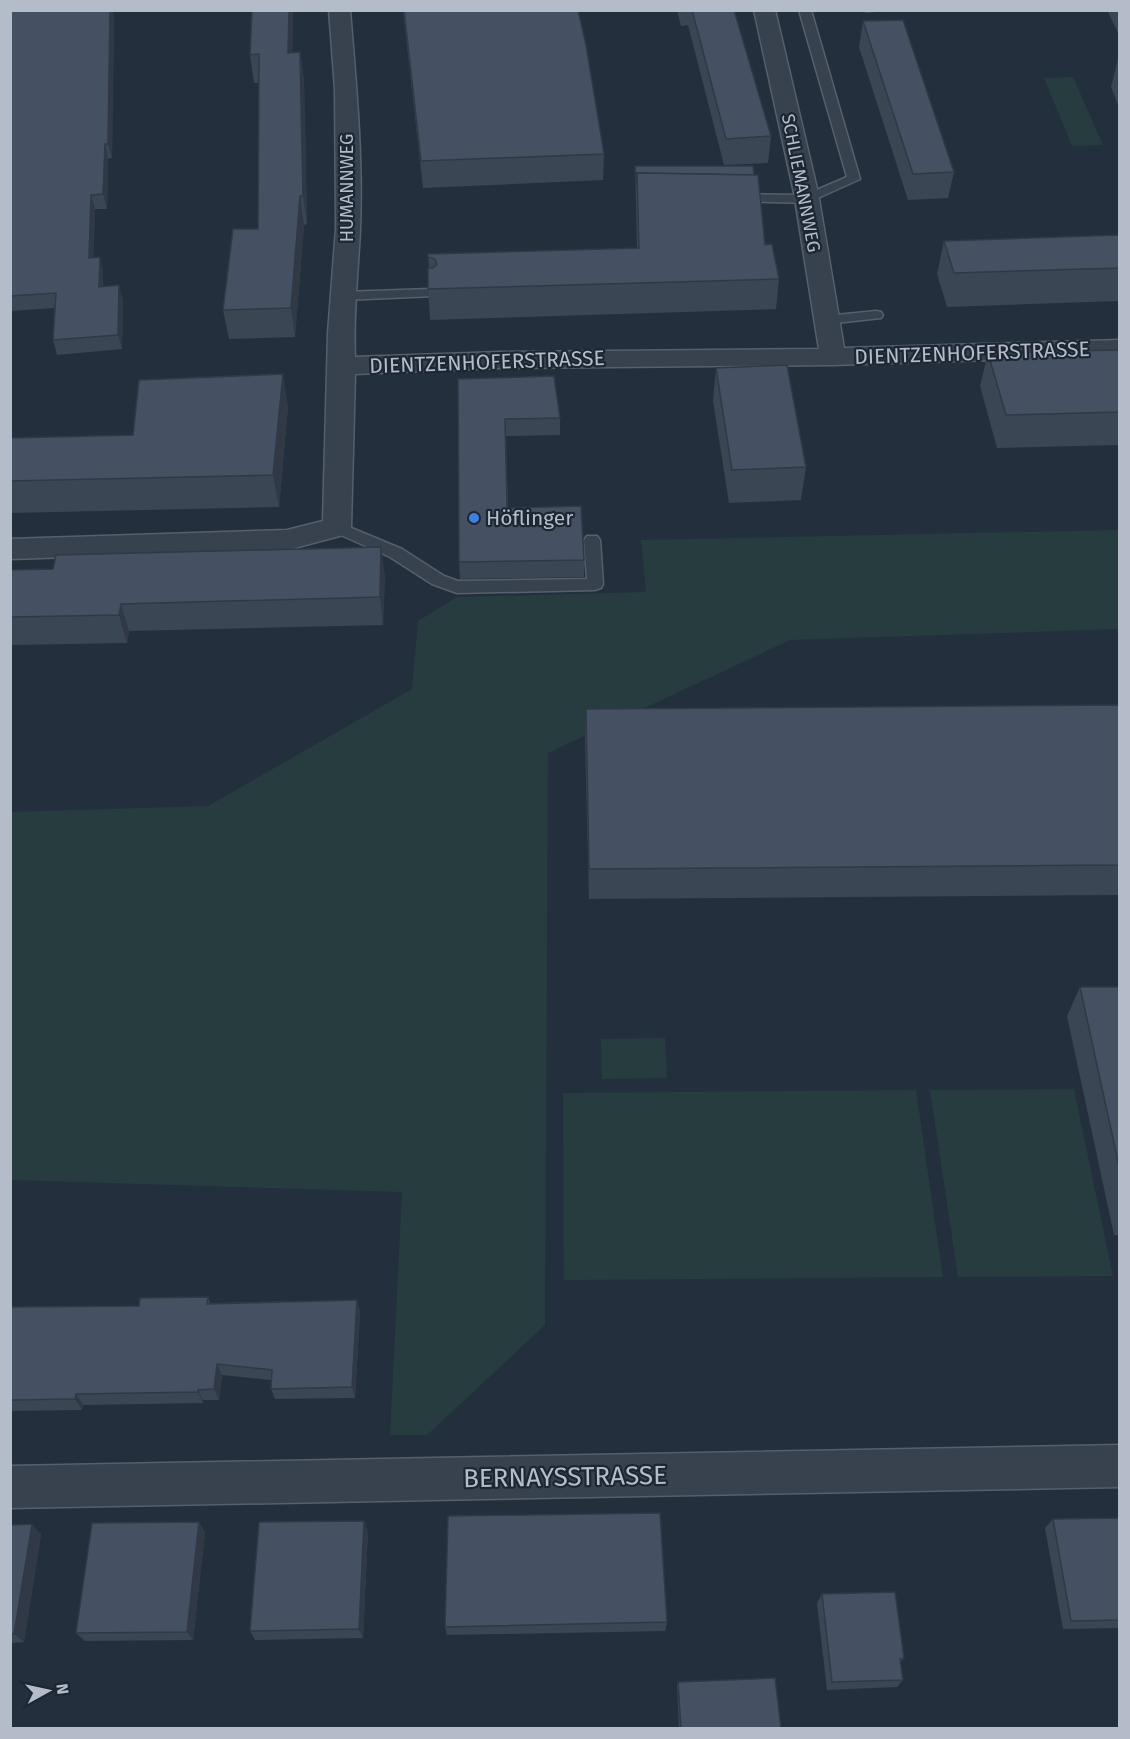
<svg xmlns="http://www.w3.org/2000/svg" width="1130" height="1739" font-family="'Fira Sans',sans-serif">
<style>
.green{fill:#263c3f}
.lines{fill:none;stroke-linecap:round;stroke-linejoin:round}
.service-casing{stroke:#565f6c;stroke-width:3}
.minor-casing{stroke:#565f6c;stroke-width:3}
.service{fill:#38414e;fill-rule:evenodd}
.minor{fill:#38414e;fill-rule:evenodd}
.wall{fill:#3b4654}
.shaded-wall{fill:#303945}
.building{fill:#455162;stroke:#303945;stroke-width:1.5}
.shop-dot{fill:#3f7fe0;stroke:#1d2633;stroke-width:2}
.labels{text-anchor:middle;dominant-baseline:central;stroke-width:4.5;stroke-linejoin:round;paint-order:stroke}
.far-street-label{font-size:18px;fill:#b4bcc9;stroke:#1d2633}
.street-label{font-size:21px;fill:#b4bcc9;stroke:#1d2633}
.poi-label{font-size:21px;fill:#b4bcc9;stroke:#1d2633;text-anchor:start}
.near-street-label{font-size:26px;fill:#b4bcc9;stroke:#1d2633}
</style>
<rect width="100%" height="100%" fill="#242f3e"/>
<!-- green -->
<g class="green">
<polygon points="1073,77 1103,145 1072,146 1044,78"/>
<polygon points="1119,530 1119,629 790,640 548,753 545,1325 427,1435 390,1435 402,1192 11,1180 11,812 208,806 412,689 418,621 457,597 646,592 641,540"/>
<polygon points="665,1038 667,1078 602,1079 601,1039"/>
<polygon points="1074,1089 1113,1276 958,1277 930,1090"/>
<polygon points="916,1090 943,1277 564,1280 563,1093"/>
</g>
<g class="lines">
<defs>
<g id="service">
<polygon points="799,10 811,10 860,179 807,203 731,201 730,198 731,195 736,194 805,195 847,177"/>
<polygon points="430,289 435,290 437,293 435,296 343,300 336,296 343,292"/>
<polygon points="876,311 881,312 883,315 881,318 826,324 819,320 826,316"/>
<polygon points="337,522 402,549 444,576 458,581 587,579 584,540 587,536 597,536 600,540 603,584 601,588 595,590 457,593 432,584 390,557 332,531 329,527 332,523"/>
</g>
<g id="minor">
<path d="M329,10H350C356,83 363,156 360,230C358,272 353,315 355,357L501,352L819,349L794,193L754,10H775L818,193L844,348L1120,340V356L833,365L501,368L355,374L351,527L347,534L287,550L10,559V539L287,530L323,521L328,333L336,228L335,89Z"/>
<polygon points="1120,1445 1120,1487 10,1508 10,1466"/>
</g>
</defs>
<!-- service casing -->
<use href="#service" class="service-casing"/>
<!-- minor casing -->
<use href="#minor" class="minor-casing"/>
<!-- service -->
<use href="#service" class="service"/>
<!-- minor -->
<use href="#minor" class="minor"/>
</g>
<!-- wall -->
<g class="wall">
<polygon points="10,10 114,10 112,158 108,159 107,209 95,209 93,257 103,272 103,286 123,300 122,349 57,355 53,340 55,308 10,311"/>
<polygon points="252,10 293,10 292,53 300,52 304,80 307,224 304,225 295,337 229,339 223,310 258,229 259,83 254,83 250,55"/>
<polygon points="403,10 578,10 604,154 603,180 423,188"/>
<polygon points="677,10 734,10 771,136 768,163 724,165 688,25 681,26"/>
<polygon points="864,10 901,10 865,13"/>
<polygon points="1107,10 1119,10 1119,35"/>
<polygon points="863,21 954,172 948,198 908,200 859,47"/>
<polygon points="1119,55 1119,107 1111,87"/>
<polygon points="635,166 765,245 779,279 776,309 430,320 428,289 429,268 428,254 637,248"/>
<polygon points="1119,235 1119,301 947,307 937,274 944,241"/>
<polygon points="1119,350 1119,445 997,448 980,386 988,353"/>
<polygon points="716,368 806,467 801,500 729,503 713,401"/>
<polygon points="458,379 560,418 560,435 506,436 508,508 584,560 584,577 460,579 459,562"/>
<polygon points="288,406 279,507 10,513 10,438 133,435"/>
<polygon points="10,570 385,575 383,625 129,631 127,643 10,645"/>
<polygon points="1119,705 1119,895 589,899 585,740 586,709"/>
<polygon points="1080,987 1119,987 1119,1235 1114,1235 1067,1016"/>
<polygon points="208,1297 210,1303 357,1300 360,1312 355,1398 275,1399 271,1389 271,1380 222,1375 219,1400 203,1400 203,1403 83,1405 82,1410 10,1411 10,1307 139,1306"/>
<polygon points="1119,1518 1119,1628 1063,1629 1045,1528 1053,1519"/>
<polygon points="10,1525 41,1534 24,1642 10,1643"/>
<polygon points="368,1531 363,1638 255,1640 250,1631"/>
<polygon points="205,1532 193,1640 85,1641 76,1633"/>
<polygon points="822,1594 904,1658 900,1663 903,1680 897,1687 827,1690 817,1603"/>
<polygon points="667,1622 665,1631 447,1635 445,1627"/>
<polygon points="678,1682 781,1728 679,1728 677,1686"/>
</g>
<!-- shaded-wall -->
<g class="shaded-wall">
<polygon points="110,10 114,10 112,158 108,144"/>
<polygon points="289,10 293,10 292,81 288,53"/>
<polygon points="300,52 304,80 307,224 303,196"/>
<polygon points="105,144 108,159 107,209 103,194"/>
<polygon points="91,195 95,209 93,273 89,258"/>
<polygon points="300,196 304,225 295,337 291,308"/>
<polygon points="100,257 103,272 102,302 99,287"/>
<polygon points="119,285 123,300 122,349 118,335"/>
<polygon points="283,374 288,406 279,507 273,475"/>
<polygon points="381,547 385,575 383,625 380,597"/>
<polygon points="121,604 129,631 127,643 119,615"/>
<polygon points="357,1300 360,1312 355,1398 352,1387"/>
<polygon points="217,1364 222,1375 219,1400 214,1389"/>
<polygon points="198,1390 203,1400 203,1403 198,1392"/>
<polygon points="76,1394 83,1405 82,1410 75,1399"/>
<polygon points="364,1521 368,1531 363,1638 359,1629"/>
<polygon points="199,1522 205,1532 193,1640 187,1632"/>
<polygon points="32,1524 41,1534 24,1642 14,1634"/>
</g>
<!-- building -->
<g class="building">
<polygon points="10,10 110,10 108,144 105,144 103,194 91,195 89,258 100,257 99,287 119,285 118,335 53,340 56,293 10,296"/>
<polygon points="252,10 289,10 288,53 300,52 303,196 300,196 291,308 223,310 233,229 258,229 259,54 250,55"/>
<polygon points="404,10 578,10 586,45 604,154 421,161"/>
<polygon points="692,10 734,10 771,136 726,139"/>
<polygon points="903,20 954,172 913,174 863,21"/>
<polygon points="635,166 753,166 754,175 637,173 637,183 636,183"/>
<polygon points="637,173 758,175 765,245 772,244 779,279 428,289 428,268 433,268 437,264 435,259 428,257 428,254 639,248"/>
<polygon points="1119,235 1119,268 954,273 944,241"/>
<polygon points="1119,350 1119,412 1006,415 988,353"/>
<polygon points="787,365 806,467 732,470 716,368"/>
<polygon points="283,374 273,475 10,481 10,438 133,435 139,380"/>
<polygon points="554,376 560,418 505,419 507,508 581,506 584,560 459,562 458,379"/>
<polygon points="381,547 380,597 121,604 119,615 10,617 10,570 53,569 56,555"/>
<polygon points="1119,705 1119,865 589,869 586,709"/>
<polygon points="1080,987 1119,987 1119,1166"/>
<polygon points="208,1297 207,1304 357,1300 352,1387 271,1389 272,1370 217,1364 214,1389 198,1390 198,1392 76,1394 75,1399 10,1400 10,1307 139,1306 140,1298"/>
<polygon points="660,1513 667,1622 445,1627 448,1516"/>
<polygon points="1119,1518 1119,1620 1071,1621 1053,1519"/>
<polygon points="364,1521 359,1629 250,1631 259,1522"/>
<polygon points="199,1522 187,1632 76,1633 92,1523"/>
<polygon points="32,1524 14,1634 10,1634 10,1525"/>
<polygon points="895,1592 904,1658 900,1659 903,1680 832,1682 822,1594"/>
<polygon points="775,1678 781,1728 681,1728 678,1682"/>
</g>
<!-- markers -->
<circle class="shop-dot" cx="474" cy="518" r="6"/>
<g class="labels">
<!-- far-street labels -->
<g class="far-street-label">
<text transform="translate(801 183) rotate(79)">SCHLIEMANNWEG</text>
<text transform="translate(347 188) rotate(-90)">HUMANNWEG</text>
</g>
<!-- street labels -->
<g class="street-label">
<text transform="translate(972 353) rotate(-2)">DIENTZENHOFERSTRASSE</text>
<text transform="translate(487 362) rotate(-2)">DIENTZENHOFERSTRASSE</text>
</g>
<!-- poi labels -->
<g class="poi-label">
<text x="486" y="518">Höflinger</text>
</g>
<!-- near-street labels -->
<g class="near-street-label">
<text transform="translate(565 1477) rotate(-1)">BERNAYSSTRASSE</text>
</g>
</g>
<!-- border -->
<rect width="1130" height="1739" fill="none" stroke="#b4bcc9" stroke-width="24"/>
<!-- north arrow -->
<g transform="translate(48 1691) rotate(82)" stroke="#1d2633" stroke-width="4.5" paint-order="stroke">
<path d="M0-4.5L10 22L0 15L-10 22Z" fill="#b4bcc9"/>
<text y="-9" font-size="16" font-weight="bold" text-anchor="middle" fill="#b4bcc9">N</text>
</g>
</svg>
